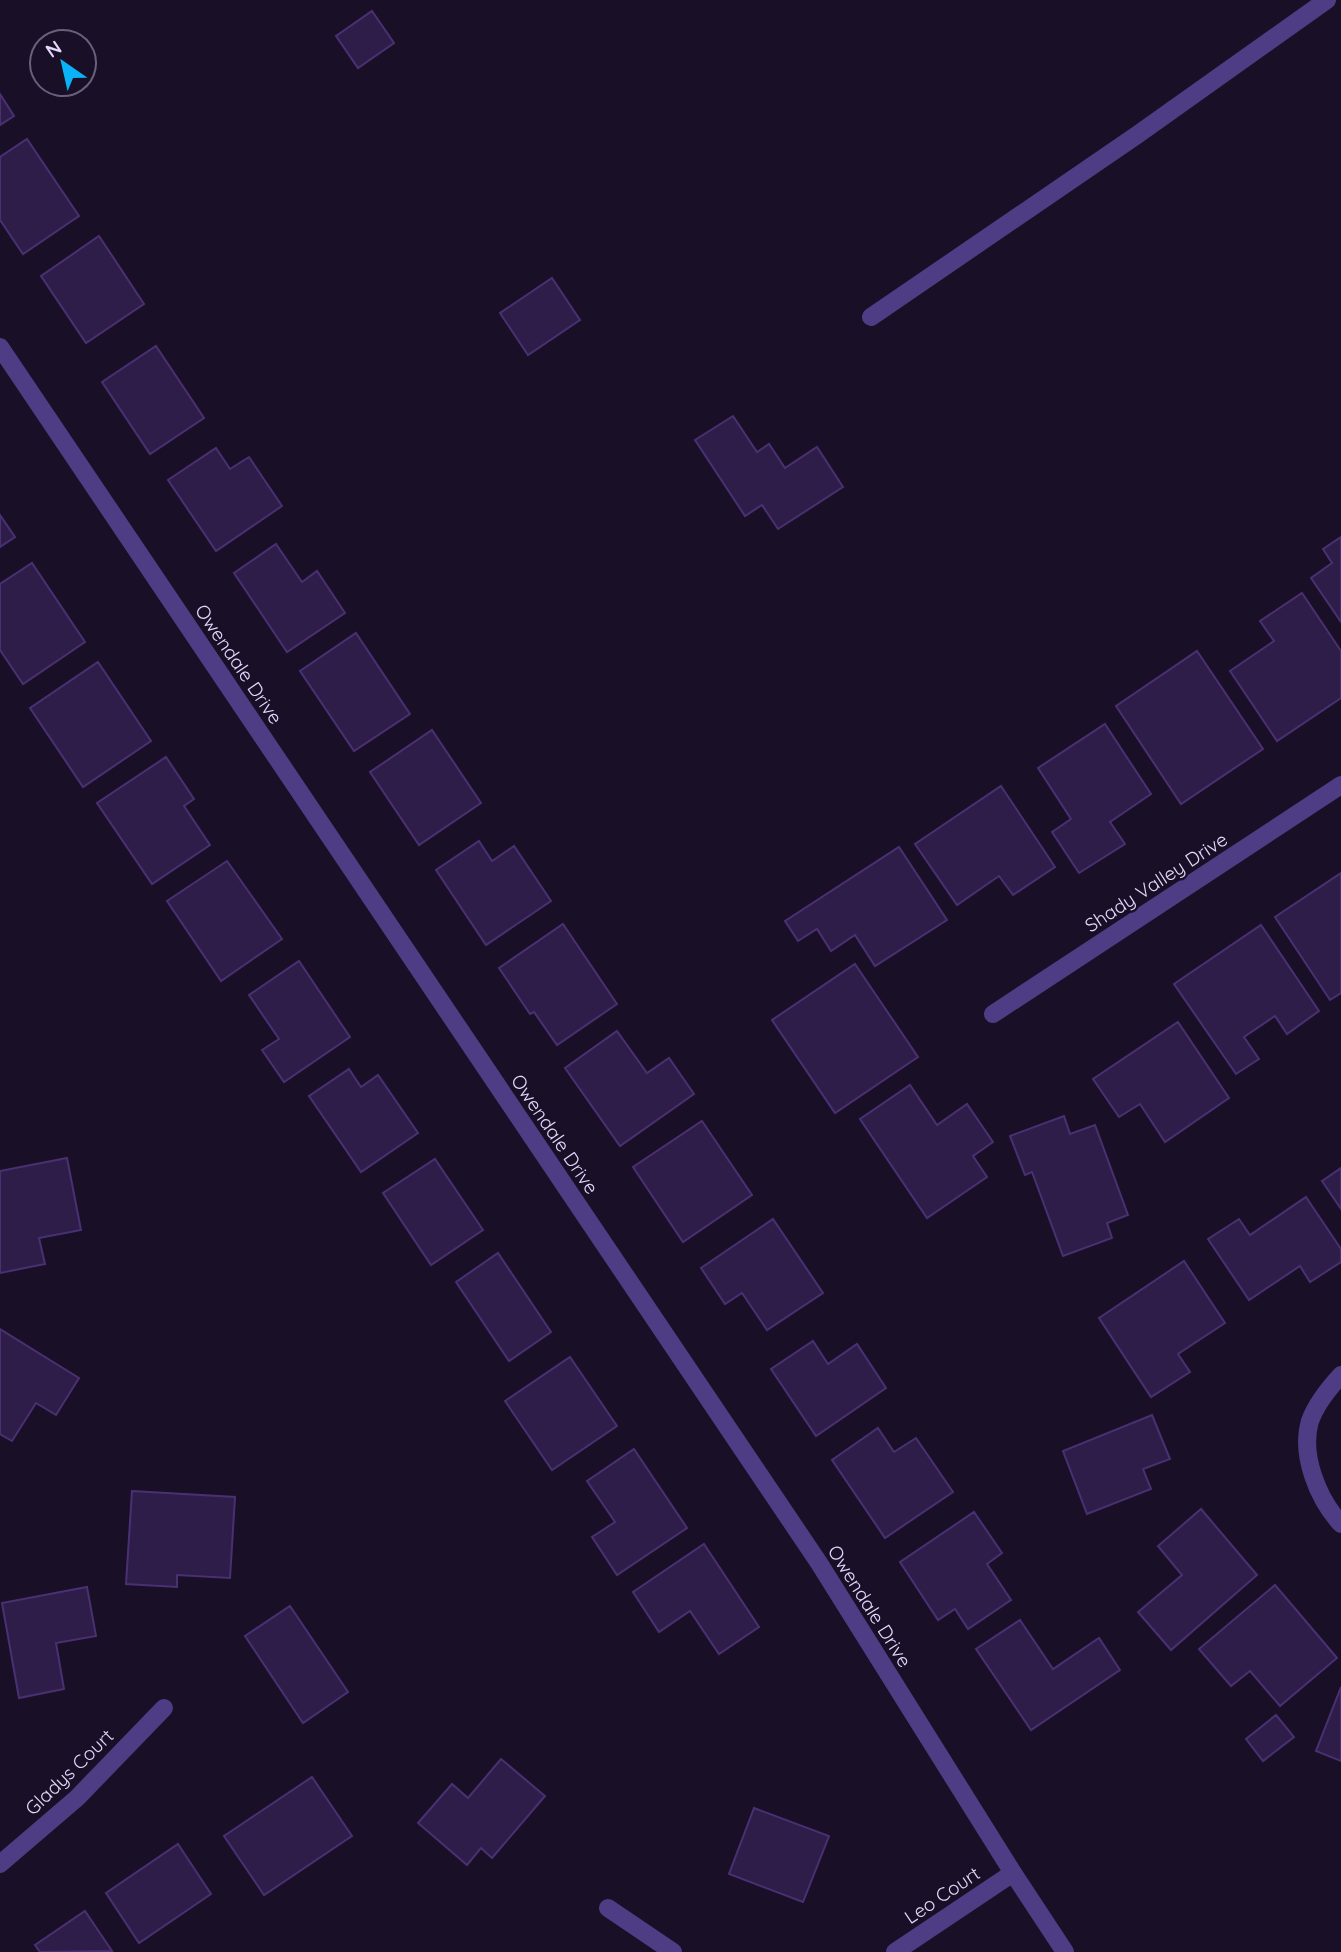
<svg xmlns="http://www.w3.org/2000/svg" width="1341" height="1952" font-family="Quicksand,sans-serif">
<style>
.building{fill:#2e1d48;stroke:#4a3073;stroke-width:2}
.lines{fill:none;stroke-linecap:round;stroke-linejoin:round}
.minor{stroke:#4e3d85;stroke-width:18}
.labels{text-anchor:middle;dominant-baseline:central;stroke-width:5;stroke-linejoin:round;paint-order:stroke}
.street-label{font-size:19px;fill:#e4d8fe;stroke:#191027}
</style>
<rect width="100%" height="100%" fill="#191027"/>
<!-- building -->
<g class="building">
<polygon points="372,11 394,43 358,68 336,36"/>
<polygon points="0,94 14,116 0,125"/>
<polygon points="27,139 79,216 23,254 0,220 0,157"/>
<polygon points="99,236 144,304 86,343 41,276"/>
<polygon points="552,278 580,320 528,355 500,313"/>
<polygon points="156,346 204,418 150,454 102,382"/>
<polygon points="733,416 757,452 769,444 785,468 817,447 843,487 778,529 762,505 745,516 695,440"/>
<polygon points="216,448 230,469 249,457 282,506 216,551 168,480"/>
<polygon points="0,515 15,537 0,547"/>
<polygon points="1341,537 1341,622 1311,578 1332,563 1323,549"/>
<polygon points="276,544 302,582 317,571 345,613 287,652 234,573"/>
<polygon points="32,563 85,642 23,684 0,650 0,584"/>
<polygon points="1302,593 1341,651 1341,698 1277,741 1230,671 1274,641 1260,621"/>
<polygon points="356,633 410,714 354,751 300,671"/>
<polygon points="1197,651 1263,749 1181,804 1116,706"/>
<polygon points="98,662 151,741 83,787 30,708"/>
<polygon points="1105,724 1151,794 1110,822 1125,844 1079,873 1052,832 1071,819 1038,768"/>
<polygon points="432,730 481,803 419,845 370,772"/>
<polygon points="166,757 194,799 184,806 210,845 152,884 97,803"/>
<polygon points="1001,786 1055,867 1013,895 999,876 957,905 915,844"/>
<polygon points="479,841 492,861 514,846 551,901 486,945 436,870"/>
<polygon points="899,847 947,920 875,966 855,935 831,951 817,929 798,941 785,921"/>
<polygon points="227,861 282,939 221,981 167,901"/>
<polygon points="1341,873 1341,993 1330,1000 1275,917"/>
<polygon points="563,924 617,1004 557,1045 534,1012 530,1014 499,968"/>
<polygon points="1261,925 1319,1011 1287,1034 1275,1016 1244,1037 1259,1059 1236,1074 1174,984"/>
<polygon points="299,961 350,1037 284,1082 262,1050 279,1039 249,995"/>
<polygon points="855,964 918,1057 835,1113 772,1020"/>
<polygon points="1178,1022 1229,1098 1165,1142 1140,1104 1119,1117 1093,1079"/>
<polygon points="617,1031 647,1073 669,1058 694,1094 620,1146 565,1068"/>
<polygon points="349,1069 361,1087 378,1075 418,1133 361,1172 309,1096"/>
<polygon points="910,1085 937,1125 967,1104 993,1142 973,1156 987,1177 927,1218 860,1119"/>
<polygon points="1064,1116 1070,1134 1095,1125 1128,1215 1107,1223 1112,1238 1063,1256 1032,1172 1025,1175 1010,1136"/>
<polygon points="702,1121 752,1195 683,1242 633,1167"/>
<polygon points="67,1158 81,1230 39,1238 45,1264 0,1273 0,1171"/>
<polygon points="435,1159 483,1230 431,1265 383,1193"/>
<polygon points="1341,1168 1341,1209 1322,1181"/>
<polygon points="1306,1197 1341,1249 1341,1262 1310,1282 1300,1266 1249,1300 1208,1239 1239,1219 1250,1235"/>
<polygon points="773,1219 823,1293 767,1330 742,1293 725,1304 701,1268"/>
<polygon points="498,1253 551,1332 509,1361 456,1282"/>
<polygon points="1184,1261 1225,1323 1178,1354 1190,1372 1151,1397 1099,1318"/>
<polygon points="0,1329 79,1378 56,1415 36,1403 12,1441 0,1434"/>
<polygon points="813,1341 828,1364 857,1344 886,1388 816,1436 771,1369"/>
<polygon points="570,1357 617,1426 552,1470 505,1401"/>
<polygon points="1152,1415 1170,1459 1143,1469 1151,1489 1087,1514 1063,1451"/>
<polygon points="878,1428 894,1452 916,1438 953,1492 885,1538 832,1460"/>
<polygon points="634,1449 687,1528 617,1575 592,1537 615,1522 587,1481"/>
<polygon points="132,1491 235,1497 230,1578 177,1575 177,1587 126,1584"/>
<polygon points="1201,1509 1257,1575 1171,1650 1138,1612 1182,1575 1158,1546"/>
<polygon points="974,1512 1002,1553 987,1564 1011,1600 968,1629 955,1609 938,1620 900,1562"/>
<polygon points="704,1544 759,1627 719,1654 690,1611 659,1632 633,1592"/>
<polygon points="1275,1585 1337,1658 1280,1706 1250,1671 1231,1686 1199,1649"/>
<polygon points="87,1587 96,1636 56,1643 64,1689 19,1698 2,1603"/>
<polygon points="290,1606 348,1692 303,1723 245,1636"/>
<polygon points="1020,1620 1053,1669 1099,1638 1120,1670 1031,1730 976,1649"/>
<polygon points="1341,1687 1341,1761 1316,1751"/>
<polygon points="1276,1715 1294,1737 1263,1761 1246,1739"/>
<polygon points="501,1759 545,1796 492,1858 481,1848 467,1865 418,1823 452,1784 468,1798"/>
<polygon points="312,1777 352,1836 264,1895 224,1836"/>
<polygon points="754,1808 829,1836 803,1902 729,1874"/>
<polygon points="178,1844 211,1894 139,1943 106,1893"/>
<polygon points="85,1911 112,1951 40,1952 35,1945"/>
</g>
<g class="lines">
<!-- minor -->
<g class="minor">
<polyline points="871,317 1137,135 1327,0"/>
<polyline points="0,347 819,1563 1013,1873 1065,1952"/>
<polyline points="993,1014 1341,785"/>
<path d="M1341,1375C1329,1388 1316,1404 1310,1421C1300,1455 1318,1499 1341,1524"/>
<polyline points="0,1864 77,1798 164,1708"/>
<polyline points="608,1908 673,1952"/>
<polyline points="895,1952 1013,1873"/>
</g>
</g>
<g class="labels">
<!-- street labels -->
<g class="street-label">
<text transform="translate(239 664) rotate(56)">Owendale Drive</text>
<text transform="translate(1156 882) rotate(-33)">Shady Valley Drive</text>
<text transform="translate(555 1134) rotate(56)">Owendale Drive</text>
<text transform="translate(870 1606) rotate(58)">Owendale Drive</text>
<text transform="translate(69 1772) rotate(-44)">Gladys Court</text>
<text transform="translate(942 1895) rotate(-34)">Leo Court</text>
</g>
</g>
<!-- north arrow -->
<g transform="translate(63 63) rotate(326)"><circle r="33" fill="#191027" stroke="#6a607d" stroke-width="2"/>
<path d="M0-5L12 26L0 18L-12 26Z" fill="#0ab2f7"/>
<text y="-10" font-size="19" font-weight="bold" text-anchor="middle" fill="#e4d8fe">N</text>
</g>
</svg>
